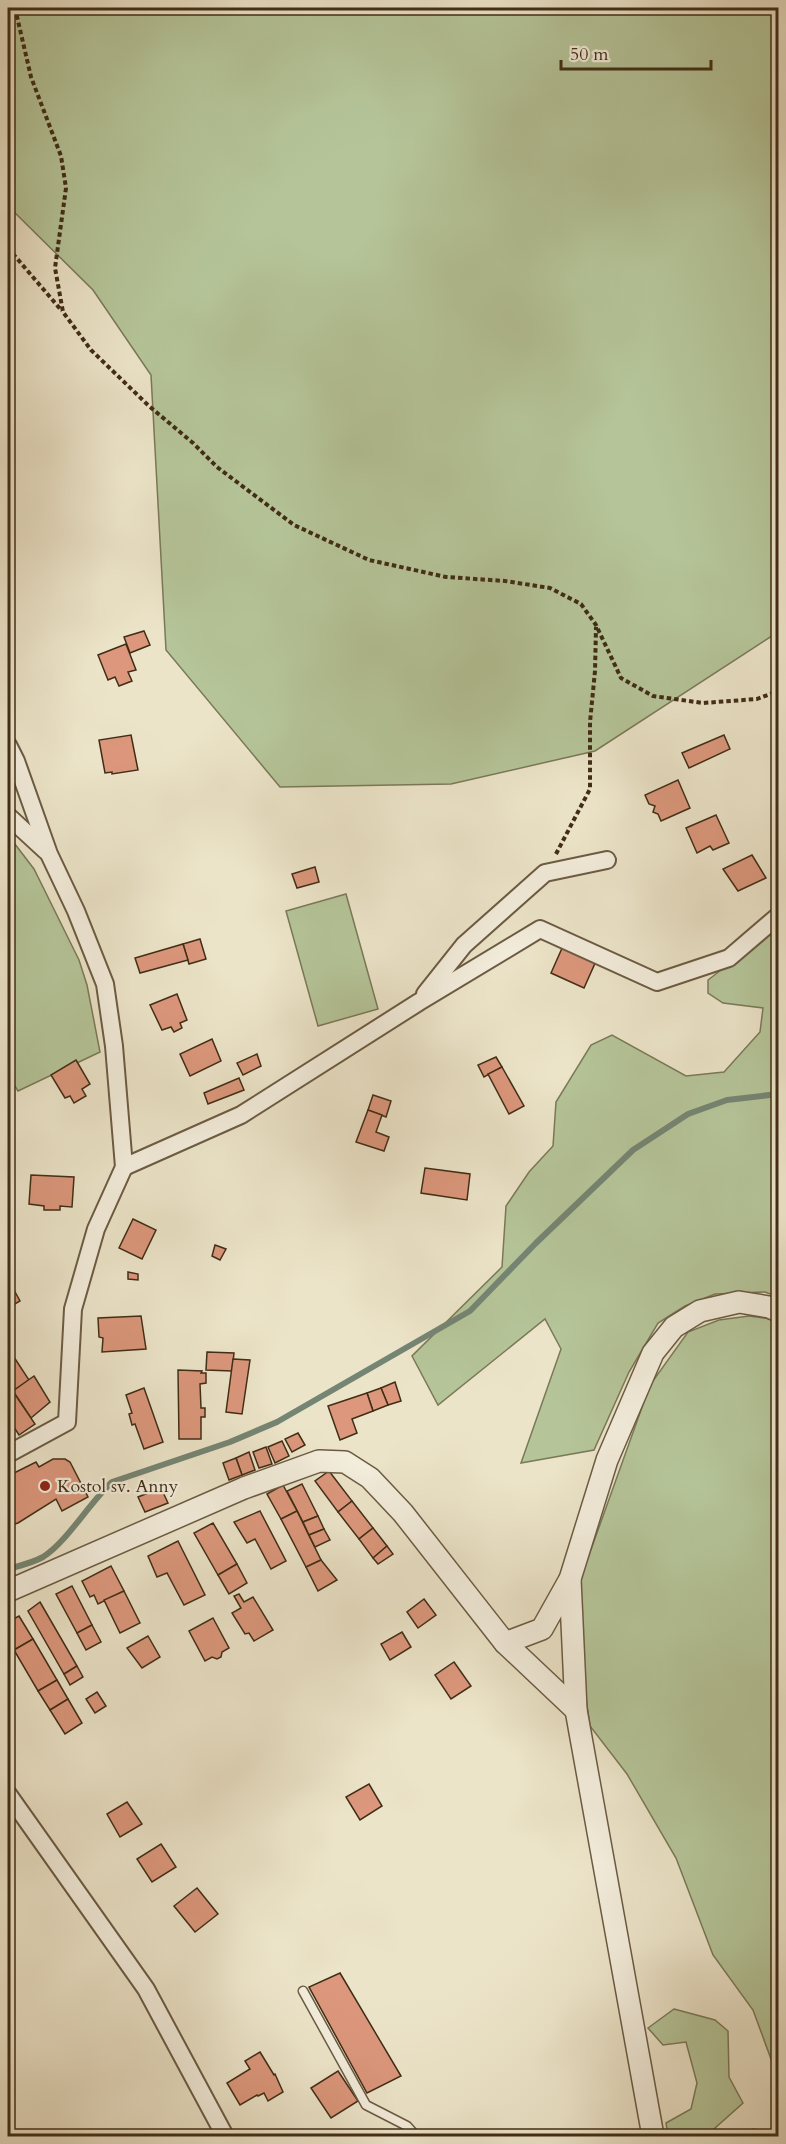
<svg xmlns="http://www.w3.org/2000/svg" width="786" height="2144" font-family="Cardo,serif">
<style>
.green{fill:#b5c599;stroke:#7a7958;stroke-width:1.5}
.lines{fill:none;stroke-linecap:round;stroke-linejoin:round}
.stream{stroke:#758573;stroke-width:6}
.building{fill:#dc977c;stroke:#402d16;stroke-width:1.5}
.service-casing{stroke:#6b5b43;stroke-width:11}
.minor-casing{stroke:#6b5b43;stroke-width:20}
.tertiary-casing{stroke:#6b5b43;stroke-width:24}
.path{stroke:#402d16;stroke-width:4;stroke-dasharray:4.5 3;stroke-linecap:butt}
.service{stroke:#f3eddc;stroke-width:8}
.minor{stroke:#f3eddc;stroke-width:16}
.tertiary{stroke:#f3eddc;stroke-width:21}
.poi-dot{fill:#8f2418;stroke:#f3eddc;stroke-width:2}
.labels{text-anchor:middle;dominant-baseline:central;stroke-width:4.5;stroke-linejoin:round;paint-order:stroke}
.poi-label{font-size:18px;fill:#402d16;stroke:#f3eddc;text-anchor:start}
</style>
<rect width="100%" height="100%" fill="#ece4c9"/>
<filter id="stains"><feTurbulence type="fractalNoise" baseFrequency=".00333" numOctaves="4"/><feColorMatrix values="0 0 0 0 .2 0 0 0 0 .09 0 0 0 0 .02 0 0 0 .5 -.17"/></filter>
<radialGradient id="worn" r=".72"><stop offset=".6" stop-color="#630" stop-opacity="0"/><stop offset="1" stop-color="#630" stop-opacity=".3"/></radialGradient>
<!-- green -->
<g class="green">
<polygon points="8,8 778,8 778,632 595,751 451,784 280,787 166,650 151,375 93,290 8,206"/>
<polygon points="8,835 34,869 79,960 87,985 100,1052 18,1091 8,1075"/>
<polygon points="346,894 378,1009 318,1026 286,911"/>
<polygon points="778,926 778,1297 765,1292 715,1294 685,1306 658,1323 629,1372 594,1450 521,1463 561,1349 545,1319 438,1405 412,1356 502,1267 506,1206 529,1172 553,1146 556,1102 591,1045 612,1035 686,1076 724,1072 760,1032 763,1008 723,1003 708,993 708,980"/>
<polygon points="749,1316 778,1320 778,2078 753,2010 713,1955 676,1858 627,1774 590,1726 575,1620 579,1583 650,1385 688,1332 719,1320"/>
<polygon points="674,2009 715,2020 728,2031 729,2077 743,2103 714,2129 733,2136 668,2136 666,2123 691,2109 697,2083 686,2042 663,2045 648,2028"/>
<polygon points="753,2129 777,2136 738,2136"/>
</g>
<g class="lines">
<!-- stream -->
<path class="stream" d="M8,1569C19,1566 32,1563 43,1557C66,1543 90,1502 112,1482L230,1442L277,1422L470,1311L536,1243L633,1150L688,1114L727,1100L778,1094"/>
</g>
<!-- building -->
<g class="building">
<polygon points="144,631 150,645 130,653 124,637"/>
<polygon points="126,644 136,670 128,672 132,681 119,686 115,677 108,680 98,655"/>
<polygon points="131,735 138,770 112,774 112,772 105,773 99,740"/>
<polygon points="724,735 730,749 689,768 682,753"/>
<polygon points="678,780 690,808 661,821 658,814 653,812 655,806 649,804 645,795"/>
<polygon points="716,815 729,843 713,850 710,846 697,853 686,828"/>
<polygon points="752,855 766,878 738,891 723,869"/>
<polygon points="315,867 319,882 297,888 292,874"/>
<polygon points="200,939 206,959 189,964 183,944"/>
<polygon points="183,944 188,960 140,973 135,958"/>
<polygon points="563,946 596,961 584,988 551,973"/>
<polygon points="177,994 187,1020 180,1023 182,1028 174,1032 171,1027 162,1030 150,1005"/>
<polygon points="212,1039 221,1061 190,1076 180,1054"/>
<polygon points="257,1054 261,1066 243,1075 237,1063"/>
<polygon points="496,1057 502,1067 484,1077 478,1065"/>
<polygon points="76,1060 90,1084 82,1089 86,1096 74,1103 70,1096 65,1098 51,1075"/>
<polygon points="502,1067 524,1106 509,1114 488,1074"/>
<polygon points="239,1078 244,1090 208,1104 204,1093"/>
<polygon points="373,1095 391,1101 386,1117 368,1110"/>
<polygon points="368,1110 382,1115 376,1132 389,1137 384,1151 356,1142"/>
<polygon points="425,1168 470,1174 467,1200 421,1193"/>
<polygon points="31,1175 74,1177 72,1207 60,1206 60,1210 44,1210 44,1206 29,1204"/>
<polygon points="133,1219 156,1230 142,1259 119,1248"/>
<polygon points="215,1245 226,1249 220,1260 212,1256"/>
<polygon points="128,1272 138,1274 138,1280 128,1279"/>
<polygon points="14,1290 20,1301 8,1308 8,1293"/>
<polygon points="141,1316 146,1349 102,1352 103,1338 99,1337 98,1318"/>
<polygon points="8,1348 29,1380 13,1391 8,1384"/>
<polygon points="207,1352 234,1353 232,1371 206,1370"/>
<polygon points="233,1359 250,1360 242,1414 226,1412"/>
<polygon points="178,1370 202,1371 201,1373 206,1373 206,1383 200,1384 201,1408 205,1408 205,1417 201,1417 201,1439 179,1439"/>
<polygon points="34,1376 50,1402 31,1418 13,1391"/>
<polygon points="395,1382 401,1401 388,1405 381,1388"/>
<polygon points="8,1384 35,1424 19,1435 8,1418"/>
<polygon points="144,1388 163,1442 144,1449 135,1424 132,1425 129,1414 132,1413 126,1395"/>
<polygon points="381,1388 388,1405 373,1411 367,1393"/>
<polygon points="367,1393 373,1411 352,1419 357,1433 340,1440 328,1406"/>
<polygon points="298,1433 305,1445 292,1452 285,1439"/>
<polygon points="282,1441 289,1456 275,1463 268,1447"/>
<polygon points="266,1447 272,1464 259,1468 253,1452"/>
<polygon points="249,1452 255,1470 242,1475 236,1458"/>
<polygon points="236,1458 242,1475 229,1480 223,1463"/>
<polygon points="53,1459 65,1459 70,1462 88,1497 62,1511 56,1499 18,1523 8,1526 8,1476 36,1462 39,1467"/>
<polygon points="329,1471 352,1501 338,1512 315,1481"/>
<polygon points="302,1484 318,1516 303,1522 287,1491"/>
<polygon points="283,1485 297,1511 281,1519 267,1494"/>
<polygon points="161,1488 168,1503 145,1512 138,1497"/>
<polygon points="352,1501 373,1528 359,1539 338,1512"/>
<polygon points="260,1511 286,1561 271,1569 255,1539 247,1543 234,1522"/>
<polygon points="297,1511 321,1560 306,1567 281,1519"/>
<polygon points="318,1516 324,1529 309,1535 303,1522"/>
<polygon points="213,1523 237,1564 218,1575 194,1533"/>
<polygon points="373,1528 387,1546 373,1558 359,1539"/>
<polygon points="324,1529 330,1540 315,1547 309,1535"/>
<polygon points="178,1541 205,1595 184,1605 167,1573 157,1577 148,1556"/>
<polygon points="387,1546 393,1554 378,1564 373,1558"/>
<polygon points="321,1560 337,1580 318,1591 306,1567"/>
<polygon points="237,1564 247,1583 229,1594 218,1575"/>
<polygon points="111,1566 124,1591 98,1604 94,1595 90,1597 82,1581"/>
<polygon points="72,1586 92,1625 77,1633 56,1594"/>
<polygon points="124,1591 140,1623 120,1633 104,1600"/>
<polygon points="239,1594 244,1602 253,1597 273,1630 254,1641 249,1633 245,1634 232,1613 241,1608 234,1596"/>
<polygon points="424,1599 436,1615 418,1628 407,1612"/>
<polygon points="40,1602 77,1666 64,1674 28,1611"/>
<polygon points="19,1616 33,1639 14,1650 8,1639 8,1622"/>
<polygon points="213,1618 229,1648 222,1652 221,1657 217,1659 212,1657 205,1661 189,1631"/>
<polygon points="92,1625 101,1642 86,1650 77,1633"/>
<polygon points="402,1632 411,1647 390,1660 381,1644"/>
<polygon points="148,1636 160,1657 142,1668 127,1648"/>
<polygon points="33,1639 57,1680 38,1691 14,1650"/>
<polygon points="454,1662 471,1686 451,1699 435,1675"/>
<polygon points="77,1666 83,1677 70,1685 64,1674"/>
<polygon points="57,1680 68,1699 50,1710 38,1691"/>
<polygon points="97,1692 106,1706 95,1713 86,1699"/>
<polygon points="68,1699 82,1723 65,1734 50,1710"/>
<polygon points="369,1784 382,1806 360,1820 346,1797"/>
<polygon points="127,1802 142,1824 120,1837 107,1814"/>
<polygon points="161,1844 176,1867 152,1882 137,1859"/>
<polygon points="197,1888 218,1914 195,1932 174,1906"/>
<polygon points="340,1973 401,2076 367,2093 309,1987"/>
<polygon points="260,2052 274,2075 275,2074 283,2092 268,2101 264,2093 258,2096 257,2095 240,2105 227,2083 250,2069 245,2061"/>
<polygon points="338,2071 358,2101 331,2118 311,2088"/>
</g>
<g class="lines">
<defs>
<polyline id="service" points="303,1991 366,2105 407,2126 416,2136"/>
<g id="minor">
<polyline points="8,745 16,761 49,854 76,911 105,984 114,1046 124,1167 96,1229 73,1309 67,1422 8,1454"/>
<polyline points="8,816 46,851"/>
<polyline points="425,994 464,945 545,873 607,860"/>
<polyline points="124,1167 241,1115 419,1002 540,929 657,982 729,958 778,916"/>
<polyline points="8,1794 146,1989 225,2136"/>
</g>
<g id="tertiary">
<polyline points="570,1579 576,1710 653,2136"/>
<polyline points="8,1591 244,1488 319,1461 345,1462 370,1478 403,1513 505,1643 576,1710"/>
<polyline points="505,1643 542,1629 570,1579 607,1460 653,1353 674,1327 700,1311 739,1302 769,1307 778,1311"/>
</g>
</defs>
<!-- service casing -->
<use href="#service" class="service-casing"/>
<!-- minor casing -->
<use href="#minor" class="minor-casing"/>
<!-- tertiary casing -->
<use href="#tertiary" class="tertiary-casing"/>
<!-- path -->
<g class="path">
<polyline points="15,8 31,77 61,156 66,188 55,268 63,312 91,350 149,406 193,443 217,467 294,525 369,560 446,577 505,581 550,588 581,604 596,625 621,678 653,696 703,703 757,699 778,691"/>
<polyline points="8,17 15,10"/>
<polyline points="8,248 62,311"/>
<polyline points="556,854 590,789 590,722 595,671 596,627"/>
</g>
<!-- service -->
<use href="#service" class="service"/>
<!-- minor -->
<use href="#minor" class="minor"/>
<!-- tertiary -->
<use href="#tertiary" class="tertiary"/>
</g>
<!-- markers -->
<circle class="poi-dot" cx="45" cy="1486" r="6"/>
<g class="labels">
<!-- poi labels -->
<g class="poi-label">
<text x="57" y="1486">Kostol sv. Anny</text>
</g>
</g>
<!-- margin -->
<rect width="786" height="2144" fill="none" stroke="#ece4c9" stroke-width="30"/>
<rect x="9" y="9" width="768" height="2126" fill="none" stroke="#402d16" stroke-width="3"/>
<rect x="15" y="15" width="756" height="2114" fill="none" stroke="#402d16" stroke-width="1.5"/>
<!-- scale -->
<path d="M561 60v9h150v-9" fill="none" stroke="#402d16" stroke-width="3"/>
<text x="570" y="60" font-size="18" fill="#402d16" stroke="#f3eddc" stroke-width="4.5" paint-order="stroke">50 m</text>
<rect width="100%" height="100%" filter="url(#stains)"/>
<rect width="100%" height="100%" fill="url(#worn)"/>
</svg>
